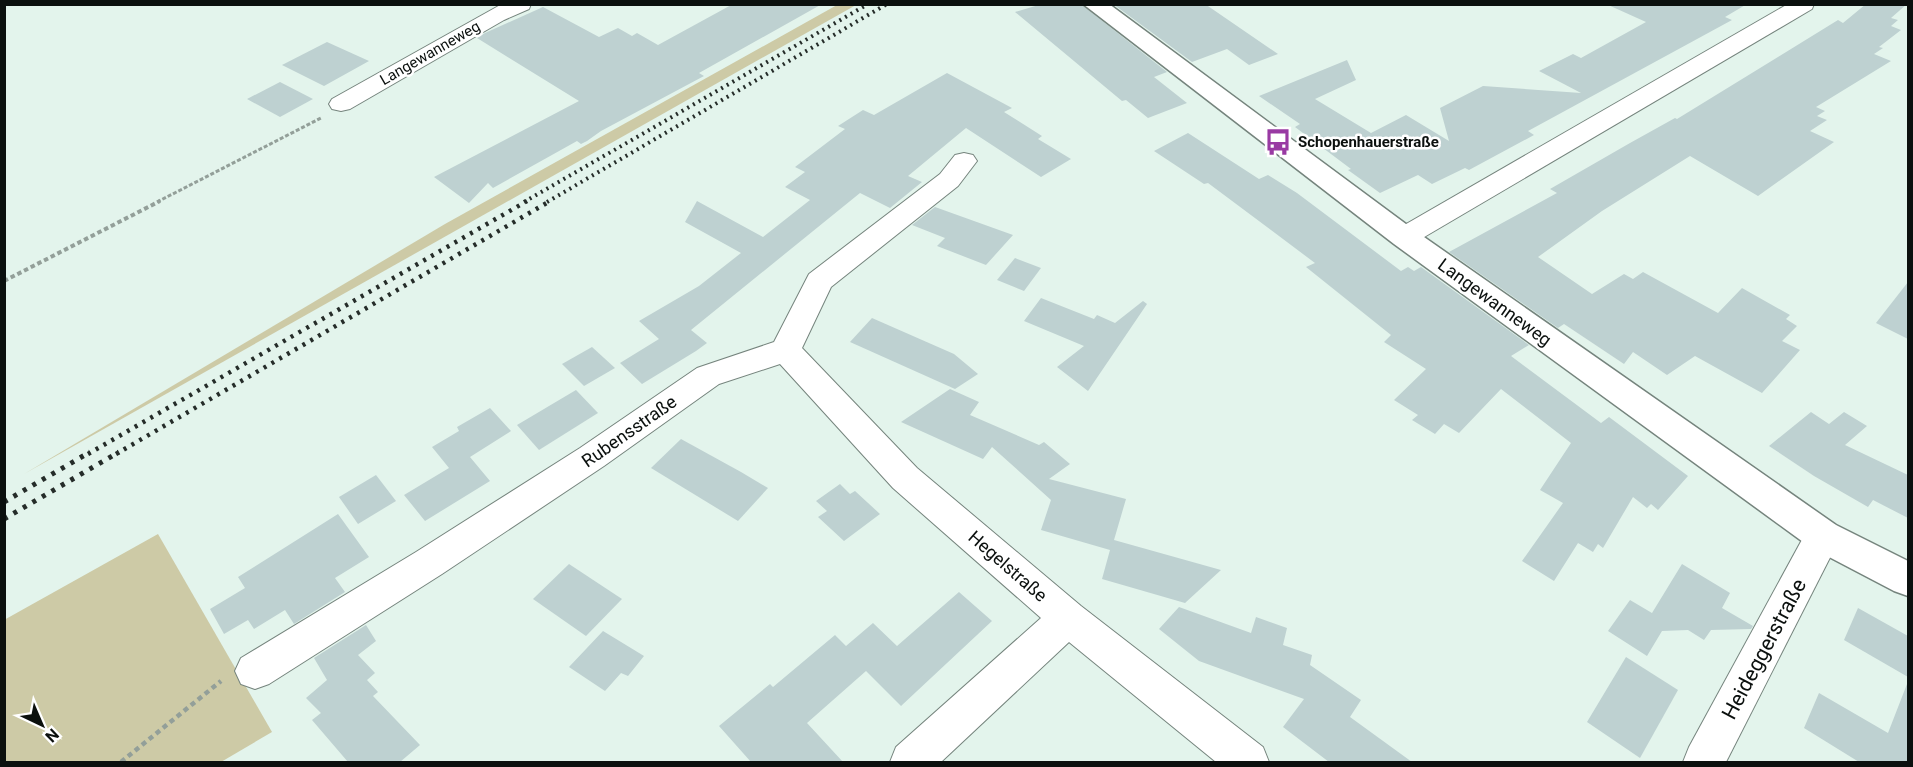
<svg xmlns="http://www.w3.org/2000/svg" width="1913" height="767" font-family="Roboto,sans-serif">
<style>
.green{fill:#cdcaa6}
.building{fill:#bed1d1}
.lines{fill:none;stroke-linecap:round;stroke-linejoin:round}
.street-casing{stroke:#75847d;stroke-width:2}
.secondary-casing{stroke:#75847d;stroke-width:3}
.path-far2{stroke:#939f99;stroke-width:3;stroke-dasharray:4 2;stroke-linecap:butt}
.path-far1{stroke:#939f99;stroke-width:4;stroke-dasharray:4.5 3;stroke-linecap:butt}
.path{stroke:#939f99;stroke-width:4.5;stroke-dasharray:5 4;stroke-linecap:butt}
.street{fill:#fff;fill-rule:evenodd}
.secondary{fill:#fff;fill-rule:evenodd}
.rail-far2{stroke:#252c29;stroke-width:4;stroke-dasharray:2 4.5;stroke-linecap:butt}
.rail-far1{stroke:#252c29;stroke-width:4.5;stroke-dasharray:3 6;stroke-linecap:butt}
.rail{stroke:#252c29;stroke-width:5;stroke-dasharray:4 7;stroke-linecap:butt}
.labels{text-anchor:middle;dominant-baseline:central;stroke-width:5;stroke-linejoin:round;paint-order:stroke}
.far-street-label{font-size:15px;fill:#0b100e;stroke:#fff}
.far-poi-label{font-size:15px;font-weight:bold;fill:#0b100e;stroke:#fff;text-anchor:start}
.street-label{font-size:18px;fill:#0b100e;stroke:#fff}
.near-street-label{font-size:21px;fill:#0b100e;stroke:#fff}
</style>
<rect width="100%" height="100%" fill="#e3f4ec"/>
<!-- green -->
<g class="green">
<polygon points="837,5 856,5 24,474 445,224"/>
<polygon points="158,534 272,732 221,762 5,762 4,620"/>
</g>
<!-- building -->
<g class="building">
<polygon points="733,4 822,4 699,73 704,76 601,131 587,141 581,144 577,141 493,188 488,183 469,203 434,177 579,101 477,38 485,33 543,7 599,37 618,28 632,36 637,33 658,45"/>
<polygon points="1042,4 1081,4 1167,72 1154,77 1187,103 1148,118 1126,100 1122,101 1015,12"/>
<polygon points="1113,4 1205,4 1278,54 1249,65 1227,49 1192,62"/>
<polygon points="1606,4 1747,4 1725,17 1732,20 1528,131 1534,135 1469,170 1465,168 1432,184 1418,175 1380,193 1348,170 1351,169 1295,127 1300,124 1259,96 1347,60 1356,80 1315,99 1371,133 1406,115 1449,141 1440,108 1483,86 1581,93 1539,71 1573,54 1581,58 1646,22"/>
<polygon points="1866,4 1907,4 1891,18 1898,20 1891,26 1901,30 1879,47 1883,48 1874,54 1891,61 1816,107 1825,111 1817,116 1827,120 1810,131 1834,142 1758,196 1690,156 1602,211 1538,257 1592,294 1624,274 1633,279 1643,272 1718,313 1742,288 1790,315 1786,319 1797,326 1782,341 1800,350 1762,393 1695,356 1667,375 1633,352 1624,364 1564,324 1558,328 1449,252 1557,193 1550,189 1630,143 1675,118 1677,119 1838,20 1843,23"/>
<polygon points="327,42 369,61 324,86 282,65"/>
<polygon points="947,73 1012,108 1004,112 1042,136 1038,139 1071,159 1041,177 966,128 908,176 922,182 890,208 860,193 691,330 707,343 696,351 642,384 620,363 659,339 639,321 699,286 741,253 685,222 697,201 763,237 810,200 785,187 805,172 795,167 845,129 838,126 863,110 874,115"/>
<polygon points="280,82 313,99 280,117 247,99"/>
<polygon points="1188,133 1259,179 1268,175 1297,193 1401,271 1408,267 1414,271 1421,267 1529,345 1511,356 1601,423 1609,417 1688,476 1658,510 1651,504 1647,508 1633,497 1603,548 1598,544 1593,552 1578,543 1554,581 1522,561 1563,503 1540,490 1571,443 1501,389 1459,433 1444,424 1435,434 1412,420 1418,415 1394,400 1426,369 1384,342 1391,335 1306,267 1315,263 1208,183 1204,184 1154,151"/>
<polygon points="935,207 1013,235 986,265 937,246 945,238 912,225"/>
<polygon points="1015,258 1041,268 1024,291 997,280"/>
<polygon points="1908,282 1908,339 1876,323"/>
<polygon points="1041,298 1094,319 1097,315 1115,323 1143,301 1147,304 1088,391 1057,367 1084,346 1024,321"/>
<polygon points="872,318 954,354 978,374 955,389 850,342"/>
<polygon points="592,347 615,368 584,386 562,364"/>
<polygon points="950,389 979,402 970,415 1039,445 1044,442 1070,464 1049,479 1126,499 1114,540 1221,570 1185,603 1102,579 1110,550 1041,530 1051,500 992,447 983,459 901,422"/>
<polygon points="576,390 598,413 539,450 517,425"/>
<polygon points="490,408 511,431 470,457 490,481 425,521 404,495 449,468 432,447 459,431 457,427"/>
<polygon points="1811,412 1829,424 1844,412 1867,426 1845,445 1908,475 1908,518 1873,500 1868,507 1814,476 1769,446"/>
<polygon points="681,439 741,472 768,488 738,521 651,468"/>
<polygon points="376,475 396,501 358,524 339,497"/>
<polygon points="840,484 850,494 855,491 880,514 844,541 818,517 827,511 816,501"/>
<polygon points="338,514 369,557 335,578 345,592 294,624 285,610 254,629 248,620 224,634 210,609 245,588 238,577"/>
<polygon points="569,564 622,599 586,636 533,599"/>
<polygon points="1682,564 1730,593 1722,608 1753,626 1751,629 1711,630 1704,640 1688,630 1662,631 1647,656 1608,631 1630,600 1652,613"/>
<polygon points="959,592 992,621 901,706 866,671 807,723 843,762 751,762 719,726 770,684 773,687 835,635 846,646 873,623 897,646"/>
<polygon points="1179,607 1251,633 1256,617 1287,628 1283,645 1312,655 1310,665 1361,700 1350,717 1412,762 1329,762 1283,727 1304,699 1199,661 1159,629"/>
<polygon points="1858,608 1908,636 1908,677 1844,640"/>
<polygon points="366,625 376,641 358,655 375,673 367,680 378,692 373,696 420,745 400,762 348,762 312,720 321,713 306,698 327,680 314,658"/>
<polygon points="603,631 644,656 628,676 621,673 605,691 569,667"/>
<polygon points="1626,657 1678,690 1640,758 1587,722"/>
<polygon points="1907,684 1908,762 1859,762 1804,728 1819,693 1888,733"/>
</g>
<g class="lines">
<defs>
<g id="street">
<polygon points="502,4 531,4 529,9 504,20 350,109 341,111 332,109 329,104 332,99"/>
<polygon points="1788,4 1814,4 1812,9 1414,243 1404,246 1394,243 1390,237 1394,231"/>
<polygon points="964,153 973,155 977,161 958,186 831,287 802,348 917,468 1081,606 1263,747 1269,762 1216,762 1069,642 941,762 890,762 896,747 1041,618 893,488 780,364 719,384 604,466 442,574 269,684 255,689 241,684 235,671 241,658 416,552 580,448 697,368 774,342 809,274 940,174 955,155"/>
<polygon points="1823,521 1836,525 1841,536 1726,762 1683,762 1689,747 1810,525"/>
</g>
<polygon id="secondary" points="1083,4 1109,4 1414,230 1836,525 1908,561 1908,596 1894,591 1810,547 1394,244"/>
</defs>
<!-- street casing -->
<use href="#street" class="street-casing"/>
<!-- secondary casing -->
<use href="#secondary" class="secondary-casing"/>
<!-- path-far2 -->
<polyline class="path-far2" points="157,202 321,118"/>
<!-- path-far1 -->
<polyline class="path-far1" points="4,281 160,201"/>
<!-- path -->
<polyline class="path" points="121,762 221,681"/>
<!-- street -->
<use href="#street" class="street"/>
<!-- secondary -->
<use href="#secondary" class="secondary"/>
<!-- rail-far2 -->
<g class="rail-far2">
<polyline points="524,202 868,4"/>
<polyline points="547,202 887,4"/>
</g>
<!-- rail-far1 -->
<g class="rail-far1">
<polyline points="88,454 527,201"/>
<polyline points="116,454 550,201"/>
</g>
<!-- rail -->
<g class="rail">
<polyline points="4,502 90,452"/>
<polyline points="4,519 119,452"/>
</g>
</g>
<!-- icons -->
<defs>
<symbol id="bus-bare" viewBox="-9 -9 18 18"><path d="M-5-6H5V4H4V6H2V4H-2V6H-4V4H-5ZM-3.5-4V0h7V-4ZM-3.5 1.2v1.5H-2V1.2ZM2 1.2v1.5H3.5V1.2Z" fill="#993aa3" stroke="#fff" stroke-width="2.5" paint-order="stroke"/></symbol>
</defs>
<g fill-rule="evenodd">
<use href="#bus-bare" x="1259" y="123" width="38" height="38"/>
</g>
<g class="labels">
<!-- far-street labels -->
<g class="far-street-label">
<text transform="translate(430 53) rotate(-30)">Langewanneweg</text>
</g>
<!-- far-poi labels -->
<g class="far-poi-label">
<text x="1298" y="142">Schopenhauerstraße</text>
</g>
<!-- street labels -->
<g class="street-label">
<text transform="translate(1495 302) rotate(36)">Langewanneweg</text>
<text transform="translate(629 431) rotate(-35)">Rubensstraße</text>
<text transform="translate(1008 566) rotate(41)">Hegelstraße</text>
</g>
<!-- near-street labels -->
<g class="near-street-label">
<text transform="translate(1764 649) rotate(-62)">Heideggerstraße</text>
</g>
</g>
<!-- border -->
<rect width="1913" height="767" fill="none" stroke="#0b100e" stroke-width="12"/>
<!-- north arrow -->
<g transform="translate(42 725) rotate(136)" stroke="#ffffff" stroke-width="4.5" paint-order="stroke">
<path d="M0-4.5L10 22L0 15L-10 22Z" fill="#0b100e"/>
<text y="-9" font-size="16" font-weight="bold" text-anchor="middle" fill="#0b100e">N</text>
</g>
</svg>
